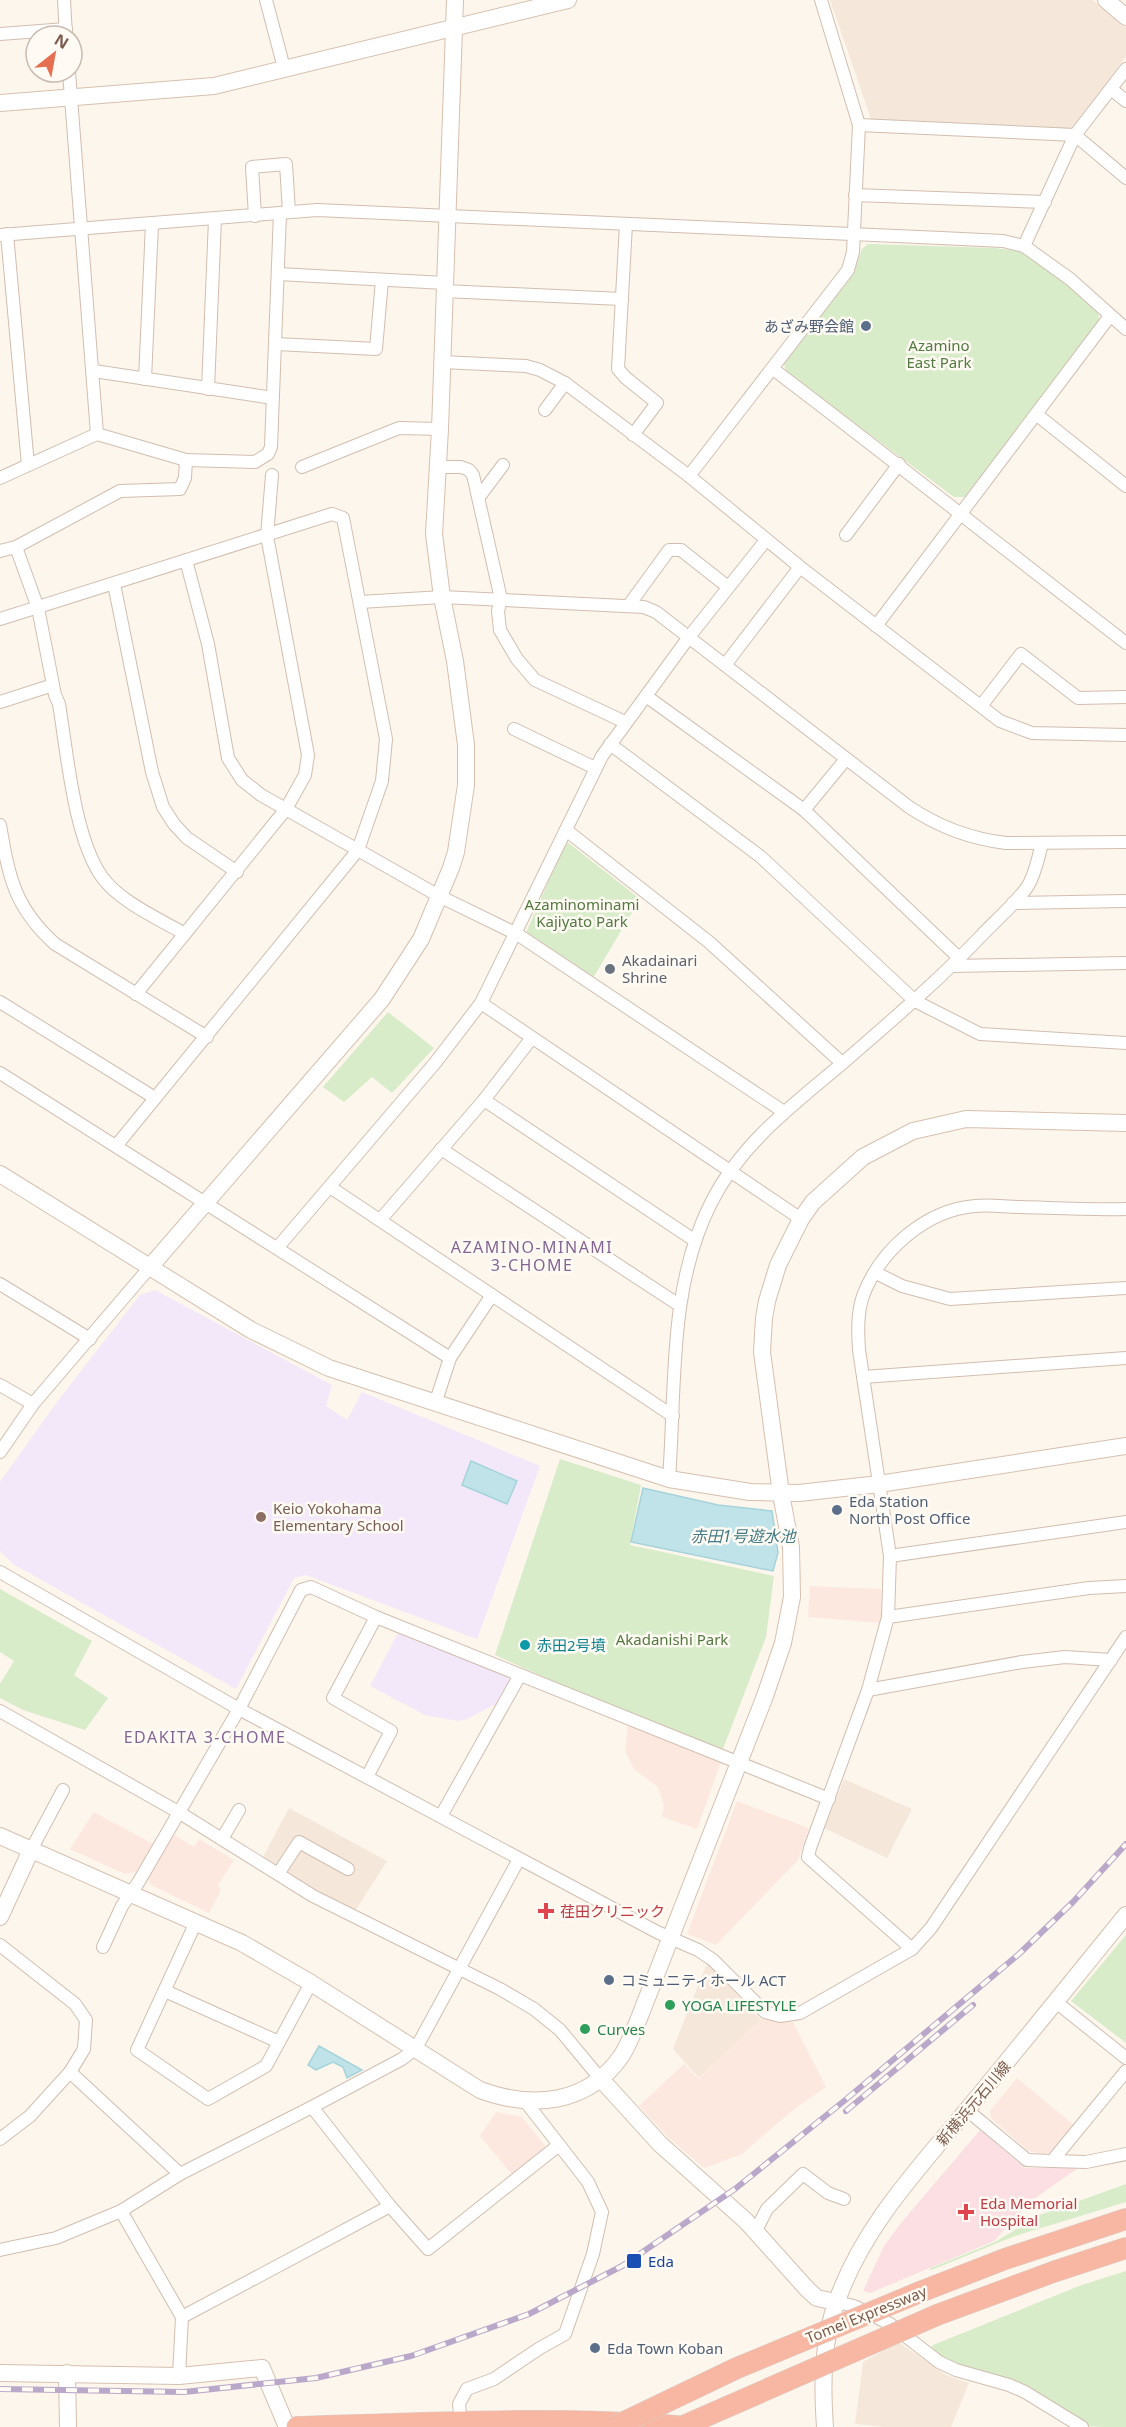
<svg xmlns="http://www.w3.org/2000/svg" width="1126" height="2427" font-family="'Noto Sans','Noto Sans JP',sans-serif">
<style>
.residential{fill:#f5e8da}
.commercial{fill:#fde8e0}
.education{fill:#f3e8fa}
.medical{fill:#fbdfe3}
.green{fill:#d8ecc9}
.water{fill:#bfe3e8;stroke:#a5d3da;stroke-width:1.5}
.lines{fill:none;stroke-linecap:round;stroke-linejoin:round}
.street-casing{stroke:#d1beb0;stroke-width:14}
.secondary-casing{stroke:#d6c0b0;stroke-width:18}
.highway-casing{stroke:#dad1cd;stroke-width:22}
.street{stroke:#fff;stroke-width:12}
.secondary{stroke:#fff;stroke-width:16}
.highway{stroke:#f7b7a3;stroke-width:21}
.rail-casing{stroke:#b9a8c9;stroke-width:6}
.rail{stroke:#fffaf3;stroke-width:4;stroke-dasharray:11;stroke-linecap:butt}
.highway-bridge-casing{stroke:#dad1cd;stroke-width:22;stroke-linecap:butt}
.highway-bridge{stroke:#f7b7a3;stroke-width:21}
.service-dot{fill:#5c6f8a;stroke:#fffaf3;stroke-width:2}
.worship-dot{fill:#6b7280;stroke:#fffaf3;stroke-width:2}
.education-dot{fill:#8d6e63;stroke:#fffaf3;stroke-width:2}
.culture-dot{fill:#0f9aa8;stroke:#fffaf3;stroke-width:2}
.health-dot{fill:#e0444e;stroke:#fffaf3;stroke-width:2}
.leisure-dot{fill:#2e9e5b;stroke:#fffaf3;stroke-width:2}
.transit-dot{fill:#1a4fb4;stroke:#fffaf3;stroke-width:2}
.labels{text-anchor:middle;dominant-baseline:central;stroke-width:5;stroke-linejoin:round;paint-order:stroke}
.service-label{font-size:15px;fill:#4e5e75;stroke:#fffaf3;text-anchor:start}
.park-label{font-size:15px;fill:#537a41;stroke:#fffaf3}
.worship-label{font-size:15px;fill:#5b616d;stroke:#fffaf3;text-anchor:start}
.education-label{font-size:15px;fill:#785e54;stroke:#fffaf3;text-anchor:start}
.culture-label{font-size:15px;fill:#0d838f;stroke:#fffaf3;text-anchor:start}
.health-label{font-size:15px;fill:#be3a42;stroke:#fffaf3;text-anchor:start}
.leisure-label{font-size:15px;fill:#27864d;stroke:#fffaf3;text-anchor:start}
.street-label{font-size:15px;fill:#7a5c4d;stroke:#fffaf3}
.transit-label{font-size:15px;fill:#164399;stroke:#fffaf3;text-anchor:start}
.neighbourhood-label{font-size:16px;letter-spacing:1.5px;fill:#846695;stroke:#fffaf3}
.water-label{font-size:16px;font-style:italic;fill:#437c86;stroke:#fffaf3}
</style>
<rect width="100%" height="100%" fill="#fdf6ec"/>
<!-- residential -->
<g class="residential">
<polygon points="830,0 1093,0 1126,28 1126,56 1075,129 871,119"/>
<polygon points="844,1779 912,1809 887,1858 824,1828"/>
<polygon points="289,1808 387,1861 355,1911 312,1889 263,1857"/>
<polygon points="707,1963 761,2020 699,2078 673,2049"/>
<polygon points="898,2342 946,2375 969,2383 951,2427 886,2427 855,2424 863,2362"/>
</g>
<!-- commercial -->
<g class="commercial">
<polygon points="810,1586 881,1589 881,1623 808,1617"/>
<polygon points="628,1724 721,1762 697,1829 662,1817 664,1805 658,1787 634,1769 625,1751"/>
<polygon points="737,1801 809,1828 798,1860 716,1945 687,1934"/>
<polygon points="94,1812 153,1844 136,1872 125,1874 70,1849"/>
<polygon points="173,1834 194,1847 199,1839 234,1860 218,1885 221,1890 209,1913 151,1885 148,1878"/>
<polygon points="763,2017 793,2022 826,2087 793,2110 742,2154 704,2168 668,2137 639,2106 684,2064 699,2079"/>
<polygon points="1017,2078 1075,2126 1056,2151 1044,2154 1028,2151 991,2118 990,2111"/>
<polygon points="496,2112 522,2117 547,2148 514,2177 480,2136"/>
</g>
<!-- education -->
<g class="education">
<polygon points="155,1290 332,1385 326,1406 347,1420 362,1392 540,1466 477,1639 306,1575 294,1578 236,1689 13,1564 0,1551 0,1482 60,1398 140,1295"/>
<polygon points="398,1633 509,1676 509,1682 498,1706 494,1705 467,1719 458,1721 425,1715 370,1686"/>
</g>
<!-- medical -->
<polygon class="medical" points="980,2130 1025,2168 1078,2168 1031,2201 994,2241 870,2293 863,2291 884,2246 901,2223"/>
<!-- green -->
<g class="green">
<polygon points="868,244 995,248 1018,251 1036,260 1098,311 1099,321 965,497 954,497 786,372 784,364 852,276 862,249"/>
<polygon points="566,841 640,899 593,978 525,935"/>
<polygon points="388,1012 434,1048 392,1093 372,1077 344,1102 323,1087"/>
<polygon points="560,1459 641,1485 630,1545 774,1576 766,1637 723,1749 581,1694 495,1655"/>
<polygon points="0,1589 92,1641 74,1675 108,1698 85,1730 23,1710 0,1698 0,1684 14,1661 0,1652"/>
<polygon points="1126,1935 1126,2043 1071,2001"/>
<polygon points="1126,2184 1126,2202 1015,2236 929,2271 931,2268 995,2242 1037,2216"/>
<path d="M1126,2271V2427C1114,2427 1096,2427 1085,2426C1060,2416 1042,2394 1019,2383C999,2373 941,2370 930,2349L933,2345L1079,2286Z"/>
</g>
<!-- water -->
<g class="water">
<polygon points="471,1461 517,1481 507,1504 462,1485"/>
<polygon points="643,1488 718,1505 772,1511 778,1553 773,1571 631,1542"/>
<polygon points="319,2046 362,2070 347,2078 343,2067 333,2062 316,2070 308,2065"/>
</g>
<g class="lines">
<defs>
<g id="street">
<polyline points="64,0 66,35"/>
<polyline points="266,0 284,68"/>
<polyline points="0,34 66,29"/>
<polyline points="1126,69 1075,135 1024,246 1070,279 1126,329"/>
<polyline points="69,72 97,434"/>
<polyline points="1111,89 1126,101"/>
<polyline points="859,125 1075,135 1126,178"/>
<polyline points="855,195 1045,202"/>
<polyline points="255,216 252,167 286,164 289,212"/>
<polyline points="626,224 618,369 626,378 657,403 633,435"/>
<polyline points="7,234 28,465"/>
<polyline points="0,235 317,210 941,238 1003,241 1024,246"/>
<polyline points="278,274 445,283"/>
<polyline points="444,291 622,299"/>
<polyline points="276,344 376,349 382,280"/>
<polyline points="442,362 526,366 540,370 565,383 689,476 800,567 1000,721 1032,733 1126,735"/>
<path d="M773,369C892,459 1008,552 1126,643"/>
<polyline points="94,371 273,398"/>
<polyline points="145,379 152,224"/>
<polyline points="208,389 215,219"/>
<polyline points="545,410 565,383"/>
<polyline points="1036,414 1126,486"/>
<polyline points="302,467 399,428 440,429"/>
<polyline points="437,467 461,467 469,470 473,475 501,599 498,611 500,630 517,659 535,680 625,722"/>
<polyline points="689,476 848,270 853,252 859,125 821,0"/>
<polyline points="0,478 97,434 186,460 255,462 268,454 271,447 280,213"/>
<polyline points="479,497 503,465"/>
<polyline points="846,535 899,464"/>
<polyline points="0,551 16,547"/>
<polyline points="186,560 208,644 228,758 242,780 261,795 439,896 517,934 784,1112"/>
<polyline points="114,584 152,772 163,807 174,824 187,838 237,872"/>
<path d="M360,602L442,597L644,607L656,612L909,807C939,827 971,839 1006,843L1126,842"/>
<polyline points="629,605 669,550 681,550 728,587"/>
<polyline points="0,619 332,514 343,518 386,739 382,781 358,850 116,1146"/>
<polyline points="876,626 1110,316"/>
<polyline points="725,665 800,567"/>
<polyline points="646,696 804,810 959,958"/>
<polyline points="0,702 53,685"/>
<polyline points="981,706 1021,654 1078,698 1126,697"/>
<polyline points="514,729 595,768"/>
<polyline points="610,744 761,857 915,1001 980,1034 1126,1043"/>
<polyline points="804,810 846,759"/>
<path d="M0,825C9,877 14,907 55,944L207,1037"/>
<polyline points="566,830 709,942 842,1063"/>
<polyline points="1013,903 1126,901"/>
<path d="M185,934C159,919 119,901 102,877C74,838 67,752 59,704L55,695L38,608L16,547L120,491L180,489L185,478L186,460"/>
<polyline points="951,966 1126,963"/>
<polyline points="136,994 286,809 305,775 308,755 267,536 272,475"/>
<polyline points="0,1002 155,1098"/>
<polyline points="481,1003 801,1219"/>
<polyline points="0,1073 450,1358"/>
<polyline points="484,1100 694,1240"/>
<polyline points="441,1149 679,1305"/>
<polyline points="330,1187 673,1416"/>
<polyline points="381,1219 484,1100 531,1039"/>
<polyline points="278,1247 435,1063 481,1003 602,756 689,637 766,540"/>
<polyline points="876,1273 902,1286 950,1299 1126,1288"/>
<polyline points="0,1284 90,1339"/>
<polyline points="863,1377 1126,1358"/>
<polyline points="0,1385 33,1404"/>
<polyline points="435,1404 450,1358 492,1295"/>
<polyline points="0,1452 33,1404 150,1267"/>
<path d="M669,1479C676,1386 668,1288 711,1203C741,1143 794,1104 844,1062C891,1021 938,981 981,936C993,923 1024,896 1030,882C1036,870 1039,856 1042,843"/>
<polyline points="890,1556 1126,1522"/>
<polyline points="0,1572 239,1709 657,1932 698,1950 713,1960 765,2012 780,2016 800,2013 912,1949 931,1928 1126,1637"/>
<polyline points="888,1617 1089,1588 1126,1586"/>
<polyline points="868,1690 1022,1662 1065,1657 1111,1660"/>
<polyline points="0,1711 180,1813 313,1896 500,1989 534,2009 560,2030 599,2077"/>
<polyline points="367,1777 391,1731 333,1698 376,1617"/>
<polyline points="441,1816 520,1675"/>
<polyline points="222,1839 239,1810"/>
<polyline points="31,1850 63,1790"/>
<polyline points="278,1874 299,1842 348,1869"/>
<polyline points="196,1922 137,2050 208,2099 266,2066 311,1983"/>
<polyline points="0,1945 75,2004 86,2020 84,2049 70,2072 30,2116 0,2139"/>
<polyline points="103,1947 122,1906 138,1883 239,1709 301,1590 311,1587 376,1617 829,1799"/>
<path d="M912,1949L808,1857L810,1848L868,1690L888,1617L890,1556L859,1350C858,1333 857,1313 863,1296C880,1250 926,1210 975,1206C990,1204 1006,1207 1021,1207C1056,1208 1091,1210 1126,1209"/>
<polyline points="165,1991 279,2042"/>
<polyline points="1056,2002 1126,2058"/>
<polyline points="70,2072 180,2174"/>
<polyline points="312,2107 390,2206 428,2249 559,2145"/>
<polyline points="967,2110 1027,2160 1052,2161 1126,2071"/>
<polyline points="1052,2161 1086,2162 1126,2154"/>
<polyline points="121,2211 182,2317 179,2376"/>
<polyline points="755,2232 767,2209 803,2174 828,2193 844,2199"/>
<polyline points="0,2250 56,2238 121,2211 180,2174 312,2107 402,2059 415,2049 421,2039 519,1859"/>
<polyline points="836,2302 854,2306 890,2324 939,2362 956,2370 1009,2385 1025,2392 1082,2427"/>
<polyline points="182,2317 390,2206"/>
<polyline points="461,2422 459,2404 467,2389 494,2379 540,2348 565,2334 593,2254 602,2212 588,2182 525,2101"/>
</g>
<g id="secondary">
<polyline points="1106,0 1126,17"/>
<polyline points="0,103 214,86 568,0"/>
<polyline points="0,1174 251,1330 329,1368 669,1479 750,1492 799,1493 879,1484 1126,1446"/>
<polyline points="150,1267 382,999 421,939 451,868 456,852 466,785 466,745 455,661 442,597 434,534 440,429 455,0"/>
<path d="M0,1836L242,1943L311,1983L480,2090C532,2109 588,2105 622,2055C629,2044 633,2032 638,2021L765,1696L783,1643L792,1597L791,1547L781,1494L762,1352L764,1318L767,1301L778,1265L801,1219L813,1202L863,1157L913,1131L966,1119L1126,1123"/>
<polyline points="0,1917 31,1850"/>
<polyline points="599,2077 660,2144 746,2221 808,2290 817,2298 836,2302"/>
<polyline points="0,2373 179,2376 262,2368 287,2427"/>
<polyline points="67,2373 68,2427"/>
<path d="M825,2427C822,2385 822,2341 837,2301C863,2227 918,2169 967,2110C1021,2045 1073,1980 1126,1915"/>
</g>
<g id="highway">
<polyline points="920,2292 1005,2259 1126,2219"/>
<polyline points="937,2315 1053,2272 1126,2248"/>
<path d="M297,2427C427,2423 557,2416 687,2427"/>
</g>
</defs>
<!-- street casing -->
<use href="#street" class="street-casing"/>
<!-- secondary casing -->
<use href="#secondary" class="secondary-casing"/>
<!-- highway casing -->
<use href="#highway" class="highway-casing"/>
<!-- street -->
<use href="#street" class="street"/>
<!-- secondary -->
<use href="#secondary" class="secondary"/>
<!-- highway -->
<use href="#highway" class="highway"/>
<defs>
<g id="rail">
<polyline points="846,2111 973,2005"/>
<polyline points="0,2389 184,2392 316,2378 411,2356 529,2314 622,2266 735,2189 844,2101 1019,1954 1073,1902 1126,1844"/>
</g>
</defs>
<!-- rail casing -->
<use href="#rail" class="rail-casing"/>
<!-- rail -->
<use href="#rail" class="rail"/>
<defs>
<g id="highway-bridge">
<polyline points="614,2427 737,2368 920,2292"/>
<polyline points="681,2427 937,2315"/>
</g>
</defs>
<!-- highway-bridge casing -->
<use href="#highway-bridge" class="highway-bridge-casing"/>
<!-- highway-bridge -->
<use href="#highway-bridge" class="highway-bridge"/>
</g>
<!-- markers -->
<g class="service-dot">
<circle cx="866" cy="326" r="6"/>
<circle cx="837" cy="1510" r="6"/>
<circle cx="609" cy="1980" r="6"/>
<circle cx="595" cy="2348" r="6"/>
</g>
<circle class="worship-dot" cx="610" cy="969" r="6"/>
<circle class="education-dot" cx="261" cy="1517" r="6"/>
<circle class="culture-dot" cx="525" cy="1645" r="6"/>
<g class="health-dot">
<path d="M543 1902h6v6h6v6h-6v6h-6v-6h-6v-6h6z"/>
<path d="M963 2203h6v6h6v6h-6v6h-6v-6h-6v-6h6z"/>
</g>
<g class="leisure-dot">
<circle cx="670" cy="2005" r="6"/>
<circle cx="585" cy="2029" r="6"/>
</g>
<rect class="transit-dot" x="626" y="2253" width="16" height="16" rx="3"/>
<g class="labels">
<!-- service labels -->
<g class="service-label">
<text x="854" y="326" text-anchor="end">あざみ野会館</text>
<text x="849" y="1501">Eda Station<tspan x="849" dy="17">North Post Office</tspan></text>
<text x="621" y="1980">コミュニティホール ACT</text>
<text x="607" y="2348">Eda Town Koban</text>
</g>
<!-- park labels -->
<g class="park-label">
<text x="939" y="345">Azamino<tspan x="939" dy="17">East Park</tspan></text>
<text x="582" y="904">Azaminominami<tspan x="582" dy="17">Kajiyato Park</tspan></text>
<text x="672" y="1639">Akadanishi Park</text>
</g>
<!-- worship labels -->
<g class="worship-label">
<text x="622" y="960">Akadainari<tspan x="622" dy="17">Shrine</tspan></text>
</g>
<!-- education labels -->
<g class="education-label">
<text x="273" y="1508">Keio Yokohama<tspan x="273" dy="17">Elementary School</tspan></text>
</g>
<!-- culture labels -->
<g class="culture-label">
<text x="537" y="1645">赤田2号墳</text>
</g>
<!-- health labels -->
<g class="health-label">
<text x="560" y="1911">荏田クリニック</text>
<text x="980" y="2203">Eda Memorial<tspan x="980" dy="17">Hospital</tspan></text>
</g>
<!-- leisure labels -->
<g class="leisure-label">
<text x="682" y="2005">YOGA LIFESTYLE</text>
<text x="597" y="2029">Curves</text>
</g>
<!-- street labels -->
<g class="street-label">
<text transform="translate(973 2103) rotate(-50)">新横浜元石川線</text>
<text transform="translate(866 2314) rotate(-22)">Tomei Expressway</text>
</g>
<!-- transit labels -->
<g class="transit-label">
<text x="648" y="2261">Eda</text>
</g>
<!-- neighbourhood labels -->
<g class="neighbourhood-label">
<text x="532" y="1247">AZAMINO-MINAMI<tspan x="532" dy="18">3-CHOME</tspan></text>
<text x="205" y="1737">EDAKITA 3-CHOME</text>
</g>
<!-- water labels -->
<g class="water-label">
<text x="743" y="1536">赤田1号遊水池</text>
</g>
</g>
<!-- north arrow -->
<g transform="translate(54 54) rotate(31)"><circle r="28" fill="#fffaf3" stroke="#cabbb1" stroke-width="1.5"/>
<path d="M0-4.5L10 22L0 15L-10 22Z" fill="#e76f51"/>
<text y="-9" font-size="16" font-weight="bold" text-anchor="middle" fill="#7a5c4d">N</text>
</g>
</svg>
